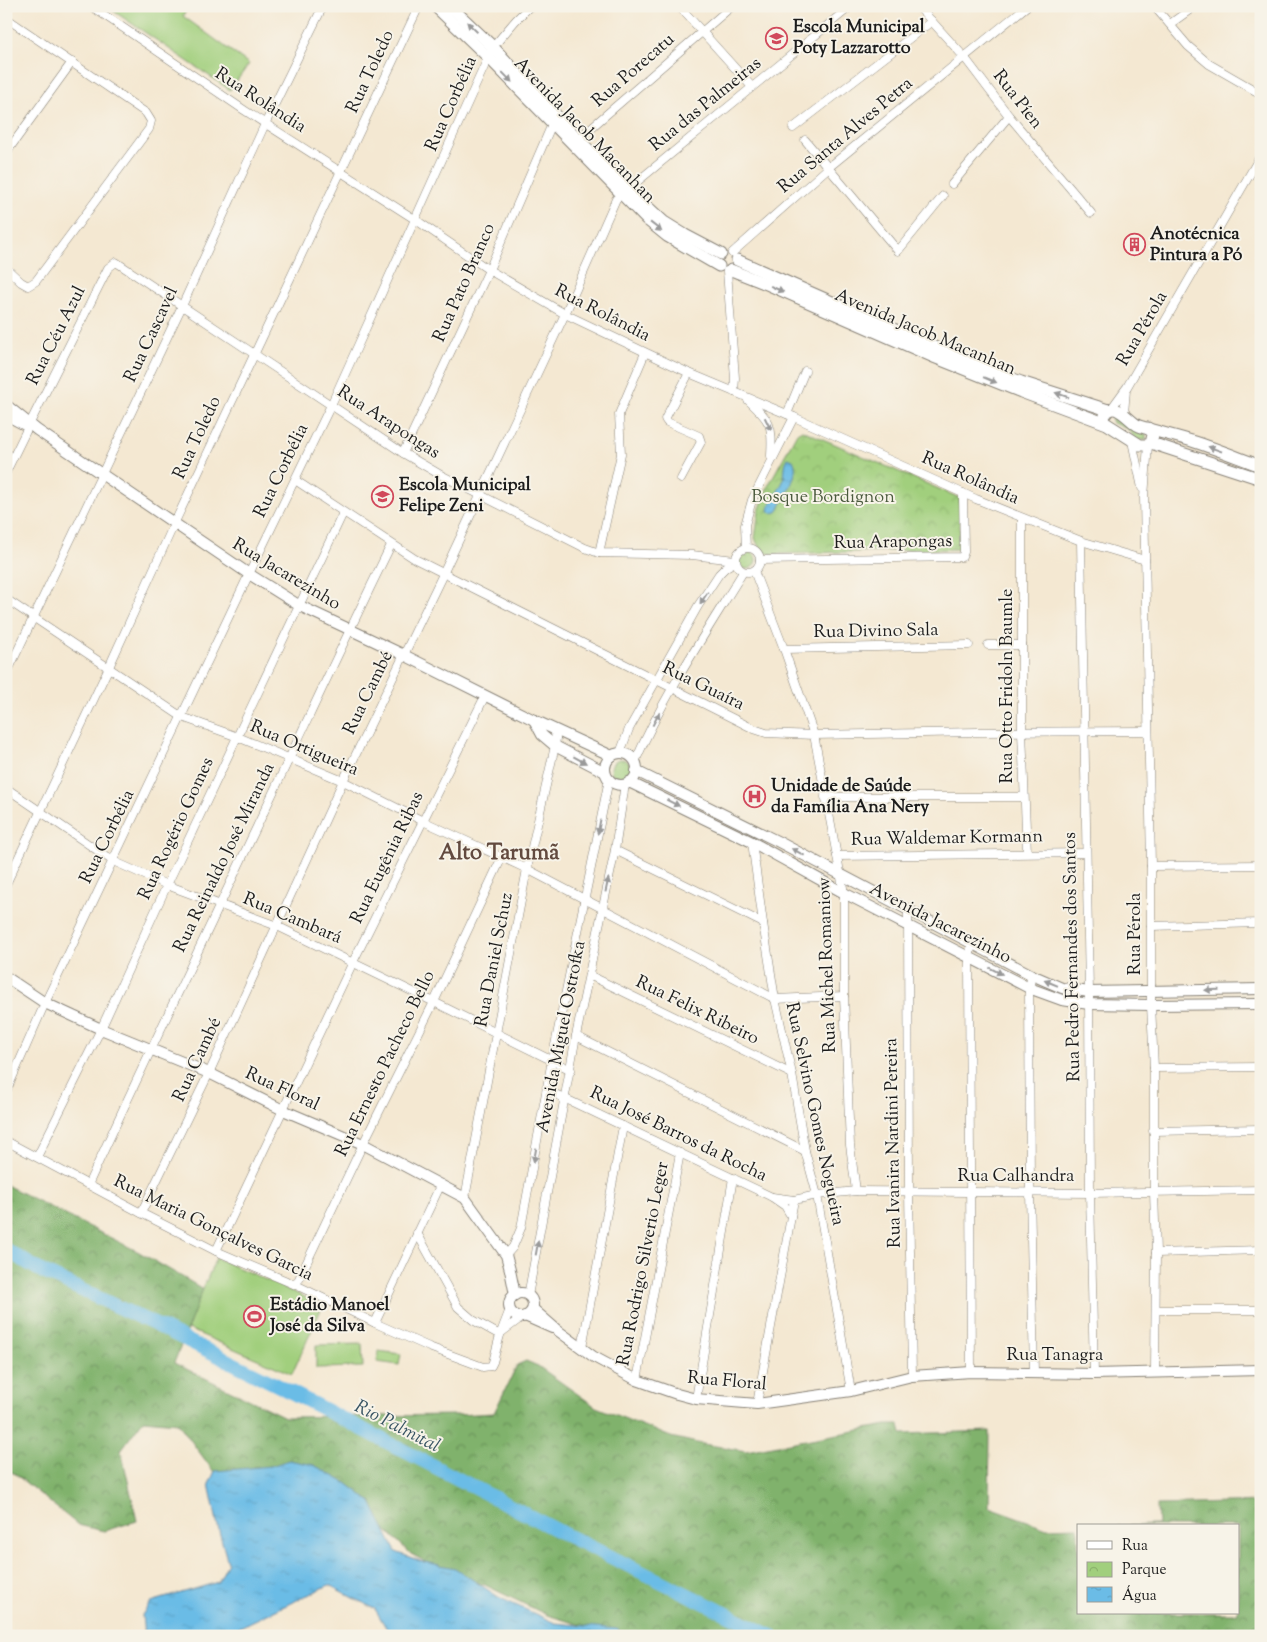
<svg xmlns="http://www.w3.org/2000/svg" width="1267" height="1642" font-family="'Sorts Mill Goudy',serif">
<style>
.grass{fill:#a1cf7d;stroke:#5e764c}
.forest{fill:url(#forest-crowns);stroke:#4e6744}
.park{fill:url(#park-crowns);stroke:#5e764c}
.water{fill:url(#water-ripples);stroke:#446c81}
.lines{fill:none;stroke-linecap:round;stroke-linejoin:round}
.river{stroke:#6bbce6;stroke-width:14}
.minor-casing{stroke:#888277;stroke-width:9}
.tertiary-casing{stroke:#888277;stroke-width:12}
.secondary-casing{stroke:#888277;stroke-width:13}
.minor{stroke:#fff;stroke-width:8}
.tertiary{stroke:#fff;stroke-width:10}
.secondary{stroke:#fff;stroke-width:11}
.oneway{fill:#999}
.labels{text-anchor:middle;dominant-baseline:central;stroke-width:4;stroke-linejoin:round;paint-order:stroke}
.poi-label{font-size:18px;font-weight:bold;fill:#1c1c1c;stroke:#f7f3e8;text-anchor:start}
.street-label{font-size:18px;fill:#1c1c1c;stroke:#f7f3e8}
.park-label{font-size:18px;fill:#4b5b3e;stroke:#f7f3e8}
.water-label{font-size:19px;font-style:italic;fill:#385463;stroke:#f7f3e8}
.district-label{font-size:22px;font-weight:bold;fill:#624a3f;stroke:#f7f3e8}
</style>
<defs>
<pattern id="forest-crowns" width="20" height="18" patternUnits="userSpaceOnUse" patternTransform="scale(1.25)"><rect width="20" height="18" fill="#80b26c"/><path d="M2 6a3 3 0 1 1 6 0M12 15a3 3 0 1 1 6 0" fill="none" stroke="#689058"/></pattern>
<pattern id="park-crowns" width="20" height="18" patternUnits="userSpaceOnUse" patternTransform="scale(1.25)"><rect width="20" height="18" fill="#a1cf7d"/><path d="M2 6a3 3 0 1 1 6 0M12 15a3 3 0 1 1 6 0" fill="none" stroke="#8ab16b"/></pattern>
<pattern id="water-ripples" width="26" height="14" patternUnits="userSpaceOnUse" patternTransform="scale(1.25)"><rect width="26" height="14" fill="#6bbce6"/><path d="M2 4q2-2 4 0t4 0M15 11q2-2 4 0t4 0" fill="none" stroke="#5ca1c5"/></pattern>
</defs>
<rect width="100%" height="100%" fill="#f7f3e8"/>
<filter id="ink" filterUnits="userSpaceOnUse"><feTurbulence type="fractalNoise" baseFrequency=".02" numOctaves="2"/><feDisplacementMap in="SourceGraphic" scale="10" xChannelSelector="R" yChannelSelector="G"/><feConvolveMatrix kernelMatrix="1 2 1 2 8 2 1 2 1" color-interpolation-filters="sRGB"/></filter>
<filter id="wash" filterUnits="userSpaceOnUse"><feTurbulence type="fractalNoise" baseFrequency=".0096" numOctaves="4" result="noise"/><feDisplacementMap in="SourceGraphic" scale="20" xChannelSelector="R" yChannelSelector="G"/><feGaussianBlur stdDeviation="1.12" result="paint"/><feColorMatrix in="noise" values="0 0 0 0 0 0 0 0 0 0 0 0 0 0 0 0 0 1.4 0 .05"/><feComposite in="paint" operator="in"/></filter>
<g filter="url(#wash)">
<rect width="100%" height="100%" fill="#f4e8d2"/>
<!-- grass -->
<g class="grass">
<polygon points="106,6 189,6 183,16 249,64 230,90"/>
<polygon points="1115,413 1146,434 1146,440 1136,440 1128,429 1113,423 1111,417"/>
<polygon points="216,1258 323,1305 292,1374 186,1328"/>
<polygon points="362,1344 363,1367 316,1368 316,1345"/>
<polygon points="378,1351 401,1354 399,1365 377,1362"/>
</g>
<!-- forest -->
<polygon class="forest" points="6,1185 139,1252 203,1289 174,1363 285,1417 457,1415 494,1413 517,1365 526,1361 538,1366 596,1407 671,1437 697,1443 746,1451 887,1425 900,1425 902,1434 990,1431 989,1507 1047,1528 1078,1527 1078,1613 1238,1613 1238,1526 1118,1526 1158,1525 1157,1505 1261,1502 1261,1636 612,1636 594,1629 547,1615 485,1585 448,1573 411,1554 389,1533 344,1496 222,1483 178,1423 143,1420 121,1450 137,1521 104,1531 78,1525 14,1473 6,1472"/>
<!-- park -->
<g class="park">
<polygon points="802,430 960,498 960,549 773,554 765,553 757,543 755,538 759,511 768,486 797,433"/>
<circle cx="747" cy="560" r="9"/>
<circle cx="621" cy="769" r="10"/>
</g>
<!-- water -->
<g class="water">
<path d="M788,458L793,460C801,475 785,494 779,509L777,512L772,513L769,511C770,499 781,490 784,478C785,471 784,464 788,458Z"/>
<polygon points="289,1460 314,1465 346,1483 371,1502 396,1552 420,1561 455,1568 500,1598 555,1623 617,1629 627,1636 391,1636 375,1609 329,1585 221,1636 144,1636 142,1615 151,1602 218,1582 228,1563 219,1531 209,1484 215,1471 271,1466"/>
</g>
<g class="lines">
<!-- river -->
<polyline class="river" points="6,1250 43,1272 154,1324 283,1388 568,1536 772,1636"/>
</g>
</g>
<g filter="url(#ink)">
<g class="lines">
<defs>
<g id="minor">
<polyline points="91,6 244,110 416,220 489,270 565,314 689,373 794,417 976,499 1081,541 1145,560"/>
<polyline points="679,6 752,87"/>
<polyline points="918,6 965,58 1009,116 1091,213"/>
<polyline points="1154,6 1188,46 1209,64 1261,94"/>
<polyline points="6,18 146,113 151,121 149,129 36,281 28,286 21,282 6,268"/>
<polyline points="1170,24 1195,6"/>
<polyline points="793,128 932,21"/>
<polyline points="578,139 732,6"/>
<polyline points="805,140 898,251 943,196"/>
<polyline points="6,153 72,62"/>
<polyline points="952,184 1009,116"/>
<polyline points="732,253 828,168 1027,6"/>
<polyline points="727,271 735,378 734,392"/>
<path d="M748,400C771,422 773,424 771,456"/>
<polyline points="1111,409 1127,387 1261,155"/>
<polyline points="1124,413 1126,390"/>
<polyline points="787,414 805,371"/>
<polyline points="1132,441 1142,488"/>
<polyline points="1148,445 1144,497 1151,866 1151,1005 1154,1068 1154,1192 1156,1253 1155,1372"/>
<polyline points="403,453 489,270 552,124"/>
<polyline points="6,472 30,423 108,268 116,262 403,453 439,474 585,548 599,553 692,555 735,560"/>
<polyline points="681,479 701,442 699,436 667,422 665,419 689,373"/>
<polyline points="295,480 415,559 754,729 766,733 814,735 978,732 1148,731"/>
<polyline points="1022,518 1022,732 1027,853"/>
<polyline points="1081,541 1089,992 1090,1193 1094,1374"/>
<circle cx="748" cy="560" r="12"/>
<polyline points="746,548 745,525 752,500 794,417"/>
<polyline points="599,553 621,454 619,414 645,353"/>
<polyline points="760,560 962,557 964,552 963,493"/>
<polyline points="754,571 784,649 814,735 844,893 844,996 850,1145 856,1191"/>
<polyline points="6,599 182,717 238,737 343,781 423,821 527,869 775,999 844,996"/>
<polyline points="988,645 1022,645"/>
<polyline points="784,649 969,645"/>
<polyline points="6,675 182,306 265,124 323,6"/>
<polyline points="620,753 629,729 698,606 719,574 726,567 735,562"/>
<path d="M635,762C664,695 705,634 743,572"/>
<polyline points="6,788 113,861 167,885 277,926 434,1002 571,1070"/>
<polyline points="825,797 1024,797"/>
<polyline points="752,842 763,923 775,999 792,1074 805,1151 817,1195 851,1391"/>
<polyline points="615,850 763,923"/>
<polyline points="837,856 1086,853"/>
<polyline points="1151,866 1261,865"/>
<polyline points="6,884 109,667 175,522 419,6"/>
<polyline points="908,910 909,1191 912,1376"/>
<polyline points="1151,926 1261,923"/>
<polyline points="589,975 792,1074"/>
<polyline points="1032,975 1029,988 1030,1192 1034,1373"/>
<polyline points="576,1036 805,1151"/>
<polyline points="1154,1068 1261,1067"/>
<polyline points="547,1090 772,1197 785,1206 791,1216"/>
<polyline points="6,1092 45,1003 249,574 331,405 493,47 516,20 530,6"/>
<polyline points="1153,1131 1261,1129"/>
<polyline points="6,1141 141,1213 216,1251 296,1285 375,1323 429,1347 483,1367 491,1366 493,1362 500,1335 510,1309"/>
<polyline points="37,1157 101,1029 167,885 343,513"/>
<path d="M88,1185C141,1069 197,954 251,839C298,741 343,642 391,545"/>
<polyline points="772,1197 794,1200 817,1195 856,1191 1090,1193 1261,1190"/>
<polyline points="465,1198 527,869 555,746 556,738 554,729"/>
<polyline points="141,1213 209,1073 343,781 443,574 565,314 616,199 851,6"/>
<polyline points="417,1233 458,1307 473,1320 500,1335"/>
<polyline points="216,1251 353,962 485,696"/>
<polyline points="1156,1253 1261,1250"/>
<polyline points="506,1255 513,1247 521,1228 552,1060 609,779"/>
<polyline points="296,1285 363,1144 434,1002 502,857"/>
<polyline points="528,1296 576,1036 615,850 625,784"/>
<polyline points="1156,1310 1261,1310"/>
<polyline points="375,1323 441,1184"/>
<polyline points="502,1332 522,1317"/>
<polyline points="582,1348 623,1126"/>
<polyline points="971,1372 969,957 972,944"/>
<polyline points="637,1380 680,1153"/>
<polyline points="696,1399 733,1178"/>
<polyline points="757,1404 794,1200"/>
</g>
<g id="tertiary">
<polyline points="6,405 37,430 103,475 249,574 300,606 404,655 534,720 612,756"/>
<polyline points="6,415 23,424"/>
<polyline points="534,720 542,735 555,746 605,772"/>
<circle cx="621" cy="769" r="16"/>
<polyline points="636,771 779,842 1032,975 1062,988 1089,992 1261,989"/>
<polyline points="629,782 752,842 844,893 1029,988 1062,1000 1089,1004 1151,1005 1261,1004"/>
<polyline points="6,977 45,1003 101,1029 209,1073 283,1110 363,1144 465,1198 506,1255 510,1270 515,1295"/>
<circle cx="521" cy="1305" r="12"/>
<polyline points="533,1309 557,1330 594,1357 637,1380 677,1394 696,1399 757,1404 851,1391 912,1376 971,1372 1094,1374 1261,1370"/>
<polyline points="525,1316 552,1328"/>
</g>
<g id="secondary">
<polyline points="435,6 489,58 646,219 667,236 719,266"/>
<polyline points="450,6 493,47 578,139 627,188 664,222 685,235 721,254"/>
<polyline points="737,260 959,358 1021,382 1108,410"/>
<polyline points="731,270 769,285 936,358 1021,392 1107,424 1140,445 1148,445 1151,443 1153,435 1152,432 1148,428"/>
<path d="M1105,415C1115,398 1129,422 1139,426C1157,432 1177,436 1195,442C1217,449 1239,458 1261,466"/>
<polyline points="1151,443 1261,479"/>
</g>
</defs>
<!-- minor casing -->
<use href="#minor" class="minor-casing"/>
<!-- tertiary casing -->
<use href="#tertiary" class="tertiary-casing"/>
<!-- secondary casing -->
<use href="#secondary" class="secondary-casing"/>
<!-- minor -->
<use href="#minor" class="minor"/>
<!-- tertiary -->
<use href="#tertiary" class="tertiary"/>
<!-- secondary -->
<use href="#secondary" class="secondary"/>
</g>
<!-- one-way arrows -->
<defs><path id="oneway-solid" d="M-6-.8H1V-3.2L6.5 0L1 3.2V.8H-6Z" transform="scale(1.25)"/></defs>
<g class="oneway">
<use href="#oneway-solid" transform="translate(472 27) rotate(-136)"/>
<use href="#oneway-solid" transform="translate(507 77) rotate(46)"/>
<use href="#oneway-solid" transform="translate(656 227) rotate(38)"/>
<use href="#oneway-solid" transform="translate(777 289) rotate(24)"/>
<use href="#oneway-solid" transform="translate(990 380) rotate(22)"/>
<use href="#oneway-solid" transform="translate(1062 395) rotate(-161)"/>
<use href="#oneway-solid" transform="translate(768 424) rotate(64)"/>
<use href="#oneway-solid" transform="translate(1215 449) rotate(-160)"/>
<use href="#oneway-solid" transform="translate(704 598) rotate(124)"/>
<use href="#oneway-solid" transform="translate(656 719) rotate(-62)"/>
<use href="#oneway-solid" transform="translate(580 760) rotate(28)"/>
<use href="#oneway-solid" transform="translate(673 803) rotate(26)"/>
<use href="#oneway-solid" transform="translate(599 827) rotate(101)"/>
<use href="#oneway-solid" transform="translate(798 852) rotate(-152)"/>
<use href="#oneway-solid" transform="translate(607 885) rotate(-78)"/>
<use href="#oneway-solid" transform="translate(996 971) rotate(27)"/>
<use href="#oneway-solid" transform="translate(1051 983) rotate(-158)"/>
<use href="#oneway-solid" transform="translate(1212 990) rotate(179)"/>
<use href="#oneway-solid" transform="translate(535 1155) rotate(100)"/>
<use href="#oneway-solid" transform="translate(537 1248) rotate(-80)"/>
</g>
</g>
<!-- icons -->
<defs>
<symbol id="school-ring" viewBox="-11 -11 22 22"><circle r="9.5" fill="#f7f3e8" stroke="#d1495b" stroke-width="1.5"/><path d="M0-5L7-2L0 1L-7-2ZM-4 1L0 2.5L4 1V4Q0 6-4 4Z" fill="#d1495b"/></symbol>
<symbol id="building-ring" viewBox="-11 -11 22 22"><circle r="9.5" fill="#f7f3e8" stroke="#d1495b" stroke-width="1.5"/><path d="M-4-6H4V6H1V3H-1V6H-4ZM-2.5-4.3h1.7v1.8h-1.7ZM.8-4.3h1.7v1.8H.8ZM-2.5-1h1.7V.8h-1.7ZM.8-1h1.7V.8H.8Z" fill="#d1495b"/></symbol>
<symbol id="hospital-ring" viewBox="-11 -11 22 22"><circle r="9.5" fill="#f7f3e8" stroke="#d1495b" stroke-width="1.5"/><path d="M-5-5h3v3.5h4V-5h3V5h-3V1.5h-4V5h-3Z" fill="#d1495b"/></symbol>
<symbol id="stadium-ring" viewBox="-11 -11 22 22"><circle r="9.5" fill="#f7f3e8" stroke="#d1495b" stroke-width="1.5"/><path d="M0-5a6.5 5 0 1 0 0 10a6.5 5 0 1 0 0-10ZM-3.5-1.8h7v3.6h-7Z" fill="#d1495b"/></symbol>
</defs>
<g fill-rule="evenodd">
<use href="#school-ring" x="764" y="26" width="25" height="25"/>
<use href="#building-ring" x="1122" y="232" width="25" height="25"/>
<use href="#school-ring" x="370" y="484" width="25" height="25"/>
<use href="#hospital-ring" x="742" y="784" width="25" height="25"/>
<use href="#stadium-ring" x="242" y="1304" width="25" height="25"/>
</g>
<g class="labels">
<!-- poi labels -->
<g class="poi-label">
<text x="793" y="28">Escola Municipal<tspan x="793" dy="21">Poty Lazzarotto</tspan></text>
<text x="1150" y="235">Anotécnica<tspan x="1150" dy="21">Pintura a Pó</tspan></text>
<text x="399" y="486">Escola Municipal<tspan x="399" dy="21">Felipe Zeni</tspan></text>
<text x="771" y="787">Unidade de Saúde<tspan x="771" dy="21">da Família Ana Nery</tspan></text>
<text x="270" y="1306">Estádio Manoel<tspan x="270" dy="21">José da Silva</tspan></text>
</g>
<!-- street labels -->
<g class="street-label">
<text transform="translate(634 71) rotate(-41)">Rua Porecatu</text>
<text transform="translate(371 72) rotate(-65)">Rua Toledo</text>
<text transform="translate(1017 100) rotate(52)">Rua Píen</text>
<text transform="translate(260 101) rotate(33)">Rua Rolândia</text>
<text transform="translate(452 104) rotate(-66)">Rua Corbélia</text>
<text transform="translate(706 105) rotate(-39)">Rua das Palmeiras</text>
<text transform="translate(584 131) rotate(46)">Avenida Jacob Macanhan</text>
<text transform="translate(846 136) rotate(-40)">Rua Santa Alves Petra</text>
<text transform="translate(465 283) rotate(-66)">Rua Pato Branco</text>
<text transform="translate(602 314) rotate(27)">Rua Rolândia</text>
<text transform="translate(1143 329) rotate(-60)">Rua Pérola</text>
<text transform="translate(925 333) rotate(23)">Avenida Jacob Macanhan</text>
<text transform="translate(152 335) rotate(-65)">Rua Cascavel</text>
<text transform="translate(57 336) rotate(-63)">Rua Céu Azul</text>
<text transform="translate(388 423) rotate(33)">Rua Arapongas</text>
<text transform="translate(198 438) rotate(-65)">Rua Toledo</text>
<text transform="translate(282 471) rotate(-64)">Rua Corbélia</text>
<text transform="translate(970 479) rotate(24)">Rua Rolândia</text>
<text transform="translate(893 543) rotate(-1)">Rua Arapongas</text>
<text transform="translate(286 575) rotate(31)">Rua Jacarezinho</text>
<text transform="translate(876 632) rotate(-1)">Rua Divino Sala</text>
<text transform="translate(1008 686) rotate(-90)">Rua Otto Fridoln Baumle</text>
<text transform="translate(703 687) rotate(26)">Rua Guaíra</text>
<text transform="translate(369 693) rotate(-64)">Rua Cambé</text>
<text transform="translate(304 749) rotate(23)">Rua Ortigueira</text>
<text transform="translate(177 829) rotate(-65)">Rua Rogério Gomes</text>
<text transform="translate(108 837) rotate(-64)">Rua Corbélia</text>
<text transform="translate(947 839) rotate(-1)">Rua Waldemar Kormann</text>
<text transform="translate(225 858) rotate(-64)">Rua Reinaldo José Miranda</text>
<text transform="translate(388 858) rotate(-64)">Rua Eugênia Ribas</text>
<text transform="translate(292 919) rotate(23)">Rua Cambará</text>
<text transform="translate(940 924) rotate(27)">Avenida Jacarezinho</text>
<text transform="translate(1136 934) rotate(-90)">Rua Pérola</text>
<text transform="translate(1073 957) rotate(-91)">Rua Pedro Fernandes dos Santos</text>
<text transform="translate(495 960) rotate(-79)">Rua Daniel Schuz</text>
<text transform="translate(828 965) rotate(-92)">Rua Michel Romaniow</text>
<text transform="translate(697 1011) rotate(26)">Rua Felix Ribeiro</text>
<text transform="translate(562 1037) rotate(-79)">Avenida Miguel Ostrofka</text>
<text transform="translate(198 1060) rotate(-65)">Rua Cambé</text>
<text transform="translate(386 1064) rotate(-64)">Rua Ernesto Pacheco Bello</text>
<text transform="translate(282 1090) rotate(25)">Rua Floral</text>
<text transform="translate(814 1114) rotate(78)">Rua Selvino Gomes Nogueira</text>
<text transform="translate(678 1135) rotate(26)">Rua José Barros da Rocha</text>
<text transform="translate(894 1143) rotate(-91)">Rua Ivanira Nardini Pereira</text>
<text x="1016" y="1177">Rua Calhandra</text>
<text transform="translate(213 1229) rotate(26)">Rua Maria Gonçalves Garcia</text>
<text transform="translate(644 1264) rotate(-79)">Rua Rodrigo Silverio Leger</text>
<text x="1055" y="1356">Rua Tanagra</text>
<text transform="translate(727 1382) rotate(5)">Rua Floral</text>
</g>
<!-- park labels -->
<g class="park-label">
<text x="823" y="498">Bosque Bordignon</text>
</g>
<!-- water labels -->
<g class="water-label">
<text transform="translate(397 1427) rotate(27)">Rio Palmital</text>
</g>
<!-- district labels -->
<g class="district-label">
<text x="499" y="854">Alto Tarumã</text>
</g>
</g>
<!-- margin -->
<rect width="1267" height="1642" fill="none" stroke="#f7f3e8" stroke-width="25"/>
<!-- legend -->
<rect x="1077" y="1524" width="162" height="90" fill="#f7f3e8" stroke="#9f9d96"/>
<rect x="1087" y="1541" width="25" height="8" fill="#ffffff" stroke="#9f9d96"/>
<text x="1122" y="1550" font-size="15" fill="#1c1c1c">Rua</text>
<rect x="1087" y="1562" width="25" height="15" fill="url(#park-crowns)" stroke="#9f9d96"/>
<text x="1122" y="1574" font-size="15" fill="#1c1c1c">Parque</text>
<rect x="1087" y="1587" width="25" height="15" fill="url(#water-ripples)" stroke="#9f9d96"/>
<text x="1122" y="1600" font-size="15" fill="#1c1c1c">Água</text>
</svg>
